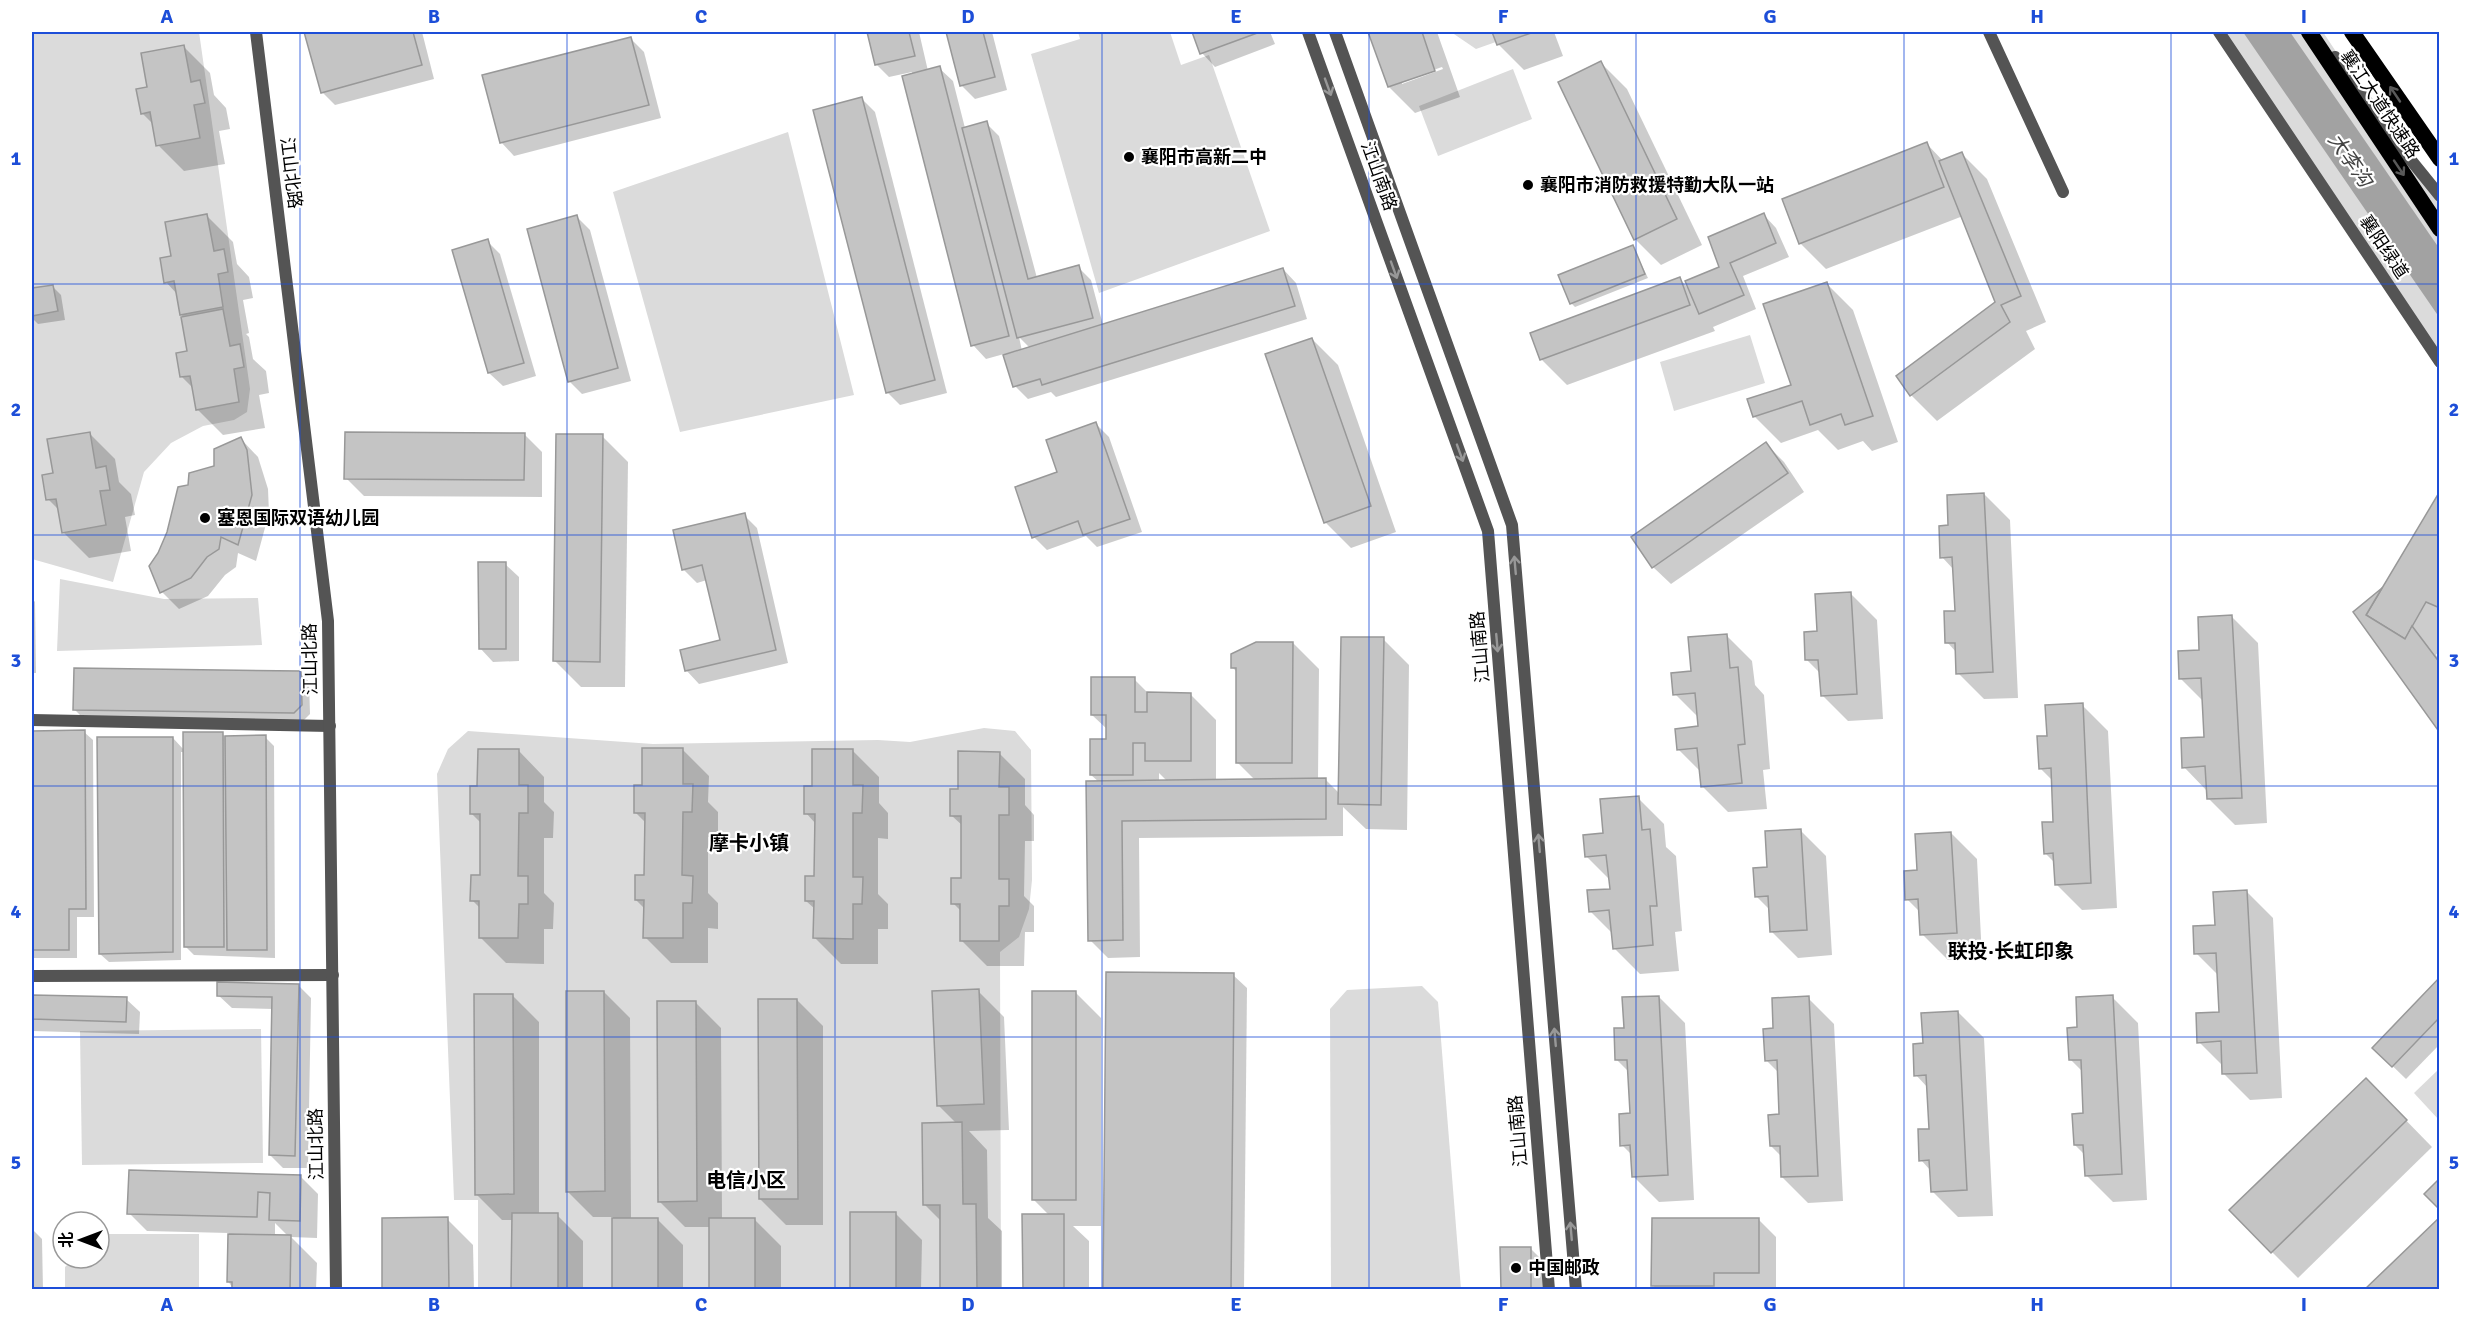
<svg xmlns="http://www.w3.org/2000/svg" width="2471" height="1321" font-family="Signika,'Noto Sans SC',sans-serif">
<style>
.green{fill:#dbdbdb}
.water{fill:#a2a2a2}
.shadow{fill:#0003;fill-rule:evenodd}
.building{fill:#c4c4c4;stroke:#989898;stroke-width:1.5}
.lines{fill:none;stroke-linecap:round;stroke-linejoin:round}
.minor{stroke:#545454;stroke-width:12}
.tertiary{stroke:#545454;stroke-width:12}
.trunk{stroke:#000;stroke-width:16}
.oneway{stroke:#989898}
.oneway2{stroke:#595959}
.grid{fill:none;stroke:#1d4ed8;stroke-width:1.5;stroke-opacity:0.55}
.poi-dot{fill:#000;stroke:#fff;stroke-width:2}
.labels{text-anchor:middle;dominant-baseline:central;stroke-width:4.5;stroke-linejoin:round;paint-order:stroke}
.street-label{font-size:18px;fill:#000;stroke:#fff}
.poi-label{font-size:18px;font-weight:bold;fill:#000;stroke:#fff;text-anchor:start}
.water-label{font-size:20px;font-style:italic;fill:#434343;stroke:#fff}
.neighbourhood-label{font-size:20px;font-weight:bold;fill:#000;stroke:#fff}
.neatline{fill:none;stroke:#1d4ed8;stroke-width:2}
.grid-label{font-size:20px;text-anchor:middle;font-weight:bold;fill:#1d4ed8}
</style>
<rect width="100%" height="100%" fill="#fff"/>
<!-- green -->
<g class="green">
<polygon points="32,32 199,32 250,389 247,412 234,420 203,426 171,443 144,472 113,582 32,559"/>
<polygon points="1078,32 1170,32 1181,65 1209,55 1270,231 1099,293 1031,54 1080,39"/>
<polygon points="1451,32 1524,32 1476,49"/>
<polygon points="2219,32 2323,32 2393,138 2439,196 2439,362"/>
<polygon points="1513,69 1532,119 1438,156 1419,106"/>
<polygon points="788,132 854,395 680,432 613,192"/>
<polygon points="1750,335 1765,383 1674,411 1660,362"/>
<polygon points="60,579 164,599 258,598 262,645 57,651"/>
<polygon points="984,728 1015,731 1031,750 1032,880 1029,909 1019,937 1000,952 1001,1289 478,1289 478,1200 454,1200 437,774 448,749 468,731 653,744 878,740 910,742"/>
<polygon points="1422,986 1438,1002 1461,1289 1331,1289 1330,1009 1347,990"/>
<polygon points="261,1029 263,1163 82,1165 80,1031"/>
<polygon points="2439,1069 2439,1120 2414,1093"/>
<polygon points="100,1234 199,1234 199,1289 65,1289 65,1267 74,1258 99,1258"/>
</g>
<!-- water -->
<polygon class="water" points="2243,32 2290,32 2439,248 2439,317"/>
<!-- shadow -->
<g class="shadow">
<polygon points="306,32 422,32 434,79 335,105 322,92"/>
<path d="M869,32H919L928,71L939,68L953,81L965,128L986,123L999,136L1037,278L1078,267L1091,280L1103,325L1283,269L1296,283L1307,319L1056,397L1051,392L1028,399L1015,386L1004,354L986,359L973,345L912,72L889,77L876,64ZM1019,337L1030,348L1022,351Z"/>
<polygon points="948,32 992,32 1007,90 975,99 961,85"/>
<polygon points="1193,32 1270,32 1275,44 1215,67 1202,53"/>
<path d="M1370,32H1437L1460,97L1415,113L1389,87ZM1442,67L1443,69L1402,84V81Z"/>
<polygon points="1494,32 1554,32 1563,56 1524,70 1498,44"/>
<polygon points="631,39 644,52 661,118 514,156 501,142"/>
<polygon points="184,47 210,73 214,95 226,108 230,129 219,131 225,164 184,171 158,145 154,125 142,113 149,88"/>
<polygon points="1601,63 1627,89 1702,245 1661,265 1635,239"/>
<polygon points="862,99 875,112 947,393 900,405 887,392"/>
<polygon points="1927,144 1943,161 1961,153 1987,179 2046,322 2026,331 2035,349 1937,421 1911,395 1997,303 1963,216 1826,269 1800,243"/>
<polygon points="1763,214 1776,228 1789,257 1743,276 1756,309 1713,327 1715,331 1567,385 1541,359 1680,279 1689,289 1721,268"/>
<polygon points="207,216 233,242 237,264 249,277 253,298 243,300 249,333 246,334 249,337 253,359 266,371 269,393 259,395 265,428 223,435 197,409 193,388 182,377 188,352 184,318 181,314 177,294 166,282 172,257"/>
<polygon points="577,217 590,230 631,381 582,394 569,381"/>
<polygon points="487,241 500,254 536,376 503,386 489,373"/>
<polygon points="1633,247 1648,278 1575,307 1571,303"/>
<polygon points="1827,284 1853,310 1898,442 1872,451 1863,441 1838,450 1818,430 1781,443 1755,417 1749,400 1793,386"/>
<polygon points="52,286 61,295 65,320 38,324 32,318 32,290"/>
<polygon points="1312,339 1338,365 1396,532 1351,548 1325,522"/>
<polygon points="1096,424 1109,437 1142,532 1097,547 1086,536 1047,550 1034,537 1059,473"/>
<polygon points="89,433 115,459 119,482 131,494 135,515 125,517 131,551 89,558 63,532 60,511 48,499 54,475"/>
<polygon points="524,434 542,452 542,497 364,496 346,478"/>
<polygon points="602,436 628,462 625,687 581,687 555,661"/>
<polygon points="241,439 258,457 268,489 269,513 256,561 238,553 236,567 225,575 208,596 179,609 162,592 160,554 190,486 215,467"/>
<polygon points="1766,444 1784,462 1804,492 1671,584 1653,567"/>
<polygon points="1984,494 2010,520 2018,698 1984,699 1958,673 1957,653 1947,642 1956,612 1954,570 1942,557 1950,526"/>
<polygon points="2440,494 2440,649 2436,655 2440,660 2440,729 2355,612 2381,591"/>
<polygon points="744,515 757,528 788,663 699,684 686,670 721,641 707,580 697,583 683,569"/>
<polygon points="505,564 519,577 519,661 493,662 480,648"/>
<polygon points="1851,594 1877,620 1883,719 1848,721 1822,695 1821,674 1807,660 1819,632"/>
<polygon points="32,598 35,602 36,673 32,673"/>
<polygon points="2232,617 2258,643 2267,823 2235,825 2209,799 2208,792 2184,767 2205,739 2203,701 2180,678"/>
<polygon points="1726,635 1752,661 1755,685 1764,695 1770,769 1763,770 1767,809 1728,812 1702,786 1701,772 1678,749 1699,728 1699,718 1675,694"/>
<path d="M1383,639L1409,665L1407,830L1366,829L1343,807V836L1139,838L1140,957L1108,958L1090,940L1099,782L1091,775L1108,740V730L1092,715L1134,679L1149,694H1190L1216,720V781L1255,780L1237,762L1238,673L1232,667L1293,643L1319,669L1318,780L1325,779L1340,794ZM1159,773L1167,781L1159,782Z"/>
<polygon points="300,673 309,682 310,714 303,721 83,718 74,709"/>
<polygon points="2082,705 2108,731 2117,908 2082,910 2056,884 2055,863 2045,853 2055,823 2053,781 2040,768 2048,737"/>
<polygon points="32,732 84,732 93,740 94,917 77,917 77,958 32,958"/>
<polygon points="222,734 226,737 265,737 274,746 275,958 194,955 185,946 184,752 181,752 181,960 109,962 100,954 173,738 184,750"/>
<polygon points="518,750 544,777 544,802 554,812 553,838 544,838 544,893 554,903 553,929 544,929 544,964 506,963 480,937 481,909 472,900 481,877 482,824 471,813 479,788"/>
<polygon points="683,750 709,776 708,802 718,812 718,838 708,837 708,893 718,903 718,929 708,928 708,963 671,963 645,937 645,909 636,900 646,876 646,823 635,812 643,787"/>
<polygon points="853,751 879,777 879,803 888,813 888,839 878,838 878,894 888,904 888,929 878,929 878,964 841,964 815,938 815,909 806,901 816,877 816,824 806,813 813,788"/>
<polygon points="999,753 1025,779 1025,805 1034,815 1034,841 1025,841 1024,896 1034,906 1034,932 1025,932 1024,966 987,966 961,940 962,912 953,903 962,880 963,826 952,816 959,790"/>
<polygon points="1638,798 1664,824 1666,847 1676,856 1682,931 1675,932 1679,971 1640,974 1614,948 1613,934 1590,911 1611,890 1610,880 1586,856"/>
<polygon points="1800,830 1826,856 1832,955 1798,958 1772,932 1770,910 1756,896"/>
<polygon points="1951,833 1977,859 1982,958 1948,960 1922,934 1921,913 1907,899 1919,871"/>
<polygon points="2247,892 2273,918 2282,1098 2250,1100 2224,1074 2224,1067 2199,1042 2221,1014 2219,976 2196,953"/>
<polygon points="1233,975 1247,988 1244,1290 1104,1290"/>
<polygon points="2440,979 2440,1044 2406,1079 2374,1048"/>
<polygon points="298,985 311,998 308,1168 283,1168 270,1155 273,1009 232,1008 218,995"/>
<polygon points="978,991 1004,1017 1009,1130 969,1131 987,1150 988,1218 1002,1231 1002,1290 942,1290 941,1221 924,1204 957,1124 939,1106"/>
<polygon points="604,992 630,1018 631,1219 657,1219 683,1245 683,1290 613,1290 613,1217 593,1217 567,1191"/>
<polygon points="1075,992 1101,1018 1101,1226 1073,1226 1089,1241 1089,1290 1024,1290 1049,1215 1034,1200"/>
<polygon points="32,996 126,999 140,1012 139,1034 32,1031"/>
<polygon points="513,996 539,1022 539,1215 557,1215 583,1241 583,1290 513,1290 513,1220 502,1220 476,1194"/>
<polygon points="1659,997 1685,1023 1694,1200 1659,1202 1633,1176 1632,1155 1622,1145 1632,1115 1629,1072 1617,1060 1625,1029"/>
<polygon points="2112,997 2138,1023 2147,1200 2113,1202 2087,1176 2085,1155 2075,1145 2085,1114 2083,1072 2070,1059"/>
<polygon points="1808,998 1834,1024 1843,1201 1808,1203 1782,1177 1781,1156 1771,1146 1781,1115 1779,1073 1766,1060 1774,1030"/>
<polygon points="797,1000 823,1026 823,1225 786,1225 760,1199"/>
<polygon points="695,1002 721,1028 722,1220 755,1220 781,1246 781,1290 710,1290 710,1227 685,1227 659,1201"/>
<polygon points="1958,1012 1984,1038 1993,1216 1958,1217 1932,1191 1931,1171 1921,1160 1931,1130 1928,1088 1916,1075"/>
<polygon points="2392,1106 2432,1147 2298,1278 2231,1211"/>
<path d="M300,1176L318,1194L317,1238L291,1237L317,1263L316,1290H234L228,1281L229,1233L147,1231L129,1213ZM275,1223L288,1236H275Z"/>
<polygon points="896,1214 922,1240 921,1290 851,1290"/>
<polygon points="447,1219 473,1245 474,1290 384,1290"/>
<polygon points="1759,1220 1776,1237 1776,1290 1657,1290 1653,1285"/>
<polygon points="32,1229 42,1239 43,1290 32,1290"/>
<polygon points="1530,1248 1548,1266 1548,1290 1502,1290"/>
</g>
<!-- building -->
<g class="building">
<polygon points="304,32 413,32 422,65 321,93"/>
<polygon points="867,32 909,32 915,56 875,65"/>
<polygon points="946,32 983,32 995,77 960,86"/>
<polygon points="1192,32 1260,32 1200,54"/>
<polygon points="1368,32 1422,32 1435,71 1388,87"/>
<polygon points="1492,32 1534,32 1497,45"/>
<polygon points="631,37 649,105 500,143 482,75"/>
<polygon points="184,45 191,82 200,80 205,103 194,105 200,138 156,146 150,112 141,114 136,89 147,87 141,53"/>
<polygon points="1601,61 1677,219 1634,240 1558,82"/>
<polygon points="940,66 1009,336 971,346 902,76"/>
<polygon points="862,97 935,380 886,393 813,110"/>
<polygon points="987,121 1028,279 1079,265 1093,318 1017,338 962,128"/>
<polygon points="1927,142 1944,187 1799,244 1782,199"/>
<polygon points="1962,152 2021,296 2001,305 2010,322 1910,396 1896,376 1995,302 1939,161"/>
<polygon points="1764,213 1776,243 1730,263 1744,295 1699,314 1685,281 1719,267 1708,237"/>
<polygon points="207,214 214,251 224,249 228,272 218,274 223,307 180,315 174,281 164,283 160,258 171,256 165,222"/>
<polygon points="577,215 618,368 568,382 527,229"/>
<polygon points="488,239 524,363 488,373 452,250"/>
<polygon points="1633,245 1645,274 1570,304 1558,275"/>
<polygon points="1283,268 1295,306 1042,385 1040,379 1013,387 1003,355"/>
<polygon points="1680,277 1690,305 1540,360 1530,333"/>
<polygon points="1827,282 1873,416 1845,425 1841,414 1810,425 1802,401 1753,417 1747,399 1791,385 1763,304"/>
<polygon points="53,285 58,311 32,316 32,288"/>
<polygon points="223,309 230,346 240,344 244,367 234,369 239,402 196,410 190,376 180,377 176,353 187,351 181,317"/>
<polygon points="1312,338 1371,506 1324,523 1265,354"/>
<polygon points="1096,422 1130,519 1083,535 1078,521 1032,538 1015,487 1057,472 1046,440"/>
<polygon points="90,432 96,468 106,466 110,490 100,491 106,525 62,533 56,499 46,500 42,475 53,473 47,439"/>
<polygon points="345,432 525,433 524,480 344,479"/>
<polygon points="556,434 603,434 600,662 553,661"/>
<polygon points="241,437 247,450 252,495 238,545 221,537 219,549 207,557 191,578 160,593 149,566 158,553 167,532 178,487 188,485 189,473 214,466 214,449"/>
<polygon points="1766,442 1788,473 1652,568 1631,537"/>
<polygon points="2440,491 2440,608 2426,602 2405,639 2366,615"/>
<polygon points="1984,493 1993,672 1956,674 1955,643 1945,643 1944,611 1955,611 1952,557 1940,558 1939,526 1948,525 1947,495"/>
<polygon points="745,513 776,650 685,671 680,650 720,640 702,565 682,570 673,530"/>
<polygon points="478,562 506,562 506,649 479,649"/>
<polygon points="2382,588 2366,615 2405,639 2412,626 2440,663 2440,733 2353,612"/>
<polygon points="1851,592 1857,694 1821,696 1818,660 1805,660 1804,632 1817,631 1815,594"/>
<polygon points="2232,615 2242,798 2207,799 2205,766 2182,768 2181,738 2204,737 2201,678 2179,679 2178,651 2199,650 2198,617"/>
<polygon points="1727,634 1730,668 1738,667 1745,744 1738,745 1742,783 1701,787 1697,748 1677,750 1675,729 1698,726 1695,693 1673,695 1671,673 1691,671 1688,637"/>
<polygon points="1341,637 1384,637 1381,805 1338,804"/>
<polygon points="1256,642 1293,642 1292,763 1236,763 1236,668 1231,668 1231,654"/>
<polygon points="74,668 301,671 302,705 294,713 73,710"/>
<polygon points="1091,677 1135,677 1135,712 1147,712 1147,692 1191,693 1191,761 1145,761 1145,743 1133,743 1133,775 1090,775 1090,739 1106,739 1106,715 1091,715"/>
<polygon points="2083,703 2091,883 2055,885 2053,853 2044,854 2042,822 2053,822 2051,768 2039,769 2037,736 2047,736 2045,705"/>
<polygon points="85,730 86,909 69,909 69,950 32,950 32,731"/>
<polygon points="183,732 223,732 224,947 184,947"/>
<polygon points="266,735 267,950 227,950 225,736"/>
<polygon points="97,737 173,737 173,952 99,954"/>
<polygon points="642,748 683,748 683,784 693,784 692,812 683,812 682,875 693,876 692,903 683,903 683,938 643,938 644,900 635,900 635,875 644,875 645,813 634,813 634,785 642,785"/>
<polygon points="478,749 519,749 519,785 528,785 528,813 519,813 518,876 528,876 528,904 519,904 518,938 479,938 479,901 470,901 471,875 480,875 480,814 470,814 470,786 477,786"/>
<polygon points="812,749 853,749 853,785 863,785 862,813 853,813 853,877 863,877 862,904 853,904 853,939 813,938 814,901 805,901 805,876 814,876 815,814 804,814 804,786 812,786"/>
<polygon points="958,751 1000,752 999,787 1009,787 1009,815 999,815 999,879 1009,879 1009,906 999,906 999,941 960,941 960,904 951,904 951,878 961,878 961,816 950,816 950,789 958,789"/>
<polygon points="1326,778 1326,819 1122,821 1123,940 1088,941 1086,781"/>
<polygon points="1639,796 1642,830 1650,829 1657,906 1650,906 1653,945 1613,949 1609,910 1589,912 1587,890 1610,889 1606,855 1585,857 1583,835 1603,833 1600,799"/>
<polygon points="1801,829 1807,930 1770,932 1768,896 1755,897 1753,868 1767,867 1765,831"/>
<polygon points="1951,832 1957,933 1920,935 1918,899 1905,900 1904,871 1917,870 1915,834"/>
<polygon points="2247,890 2257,1073 2222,1074 2221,1041 2197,1043 2196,1013 2219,1012 2216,953 2194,954 2193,926 2215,925 2213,892"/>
<polygon points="1106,972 1234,973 1231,1290 1103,1290"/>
<polygon points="2440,977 2440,1017 2392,1067 2372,1048"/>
<polygon points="217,982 299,984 295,1156 269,1155 272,997 217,996"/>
<polygon points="979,989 984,1104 937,1106 932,991"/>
<polygon points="566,991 604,991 605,1191 566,1192"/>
<rect x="1032" y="991" width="44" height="209"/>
<polygon points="474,994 513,994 514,1194 475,1195"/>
<polygon points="32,995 127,997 126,1022 32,1019"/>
<polygon points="2113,995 2122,1174 2085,1176 2083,1145 2074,1145 2072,1114 2083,1113 2081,1060 2069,1060 2067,1028 2077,1027 2076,997"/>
<polygon points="1659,996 1668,1175 1632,1177 1630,1145 1620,1146 1619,1114 1630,1113 1627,1060 1615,1060 1614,1028 1624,1028 1622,997"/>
<polygon points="1809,996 1818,1176 1781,1177 1780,1146 1770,1146 1768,1115 1779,1114 1777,1060 1765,1061 1763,1029 1773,1028 1772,998"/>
<polygon points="758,999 797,999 798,1199 759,1199"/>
<polygon points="657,1001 696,1001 697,1201 658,1202"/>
<polygon points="1958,1011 1967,1190 1931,1192 1929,1160 1919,1161 1918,1129 1929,1129 1926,1075 1914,1076 1913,1044 1923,1043 1921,1013"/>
<polygon points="2366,1078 2407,1120 2271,1253 2229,1210"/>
<polygon points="962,1122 963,1204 976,1204 977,1290 940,1290 940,1205 923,1205 922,1123"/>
<polygon points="129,1170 301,1175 300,1221 269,1220 270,1193 258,1192 257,1217 127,1214"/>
<polygon points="2440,1178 2440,1210 2424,1194"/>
<rect x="850" y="1212" width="46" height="78"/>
<polygon points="512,1213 558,1213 558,1290 511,1290"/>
<polygon points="1022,1214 1064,1214 1064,1290 1023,1290"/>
<polygon points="448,1217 449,1290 382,1290 382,1218"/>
<polygon points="2440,1217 2440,1290 2364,1290"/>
<rect x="612" y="1218" width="46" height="72"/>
<rect x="709" y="1218" width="46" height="72"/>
<polygon points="1652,1218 1759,1218 1759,1273 1714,1273 1714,1286 1651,1286"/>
<polygon points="228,1234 291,1235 290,1290 232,1290 232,1282 227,1282"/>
<polygon points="1500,1247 1531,1247 1531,1290 1501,1290"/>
</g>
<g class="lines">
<!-- minor -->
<g class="minor">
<polyline points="1989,32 2063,192"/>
<polyline points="2219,32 2440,362"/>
<polyline points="2335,57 2393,138 2440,196"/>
<polyline points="32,720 330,726"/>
<polyline points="32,976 333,975"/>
</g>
<!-- tertiary -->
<g class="tertiary">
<polyline points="256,32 328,621 336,1290"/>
<polyline points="1308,32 1488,531 1549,1290"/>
<polyline points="1335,32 1512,525 1576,1290"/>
</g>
<!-- trunk -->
<g class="trunk">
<polyline points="2309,32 2440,229"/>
<polyline points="2352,32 2440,159"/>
</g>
</g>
<!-- one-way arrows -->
<defs><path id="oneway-shaft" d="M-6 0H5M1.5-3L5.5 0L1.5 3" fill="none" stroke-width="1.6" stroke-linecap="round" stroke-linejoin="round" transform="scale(1.5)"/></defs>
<g class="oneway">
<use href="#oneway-shaft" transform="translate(1328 87) rotate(70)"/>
<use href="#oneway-shaft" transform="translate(1394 270) rotate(70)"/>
<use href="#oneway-shaft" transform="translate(1460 453) rotate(70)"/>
<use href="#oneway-shaft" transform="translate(1515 565) rotate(-95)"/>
<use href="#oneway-shaft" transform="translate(1497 643) rotate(85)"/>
<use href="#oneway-shaft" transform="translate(1539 843) rotate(-95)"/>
<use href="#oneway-shaft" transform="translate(1555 1037) rotate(-95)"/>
<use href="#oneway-shaft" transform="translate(1571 1231) rotate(-95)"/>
</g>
<g class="oneway2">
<use href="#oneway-shaft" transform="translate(2395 94) rotate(-124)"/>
<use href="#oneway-shaft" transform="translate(2399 168) rotate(56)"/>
</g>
<!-- grid -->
<path class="grid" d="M300,32V1290M567,32V1290M835,32V1290M1102,32V1290M1369,32V1290M1636,32V1290M1904,32V1290M2171,32V1290M32,284H2440M32,535H2440M32,786H2440M32,1037H2440"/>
<!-- markers -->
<g class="poi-dot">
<circle cx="1129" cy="157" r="6"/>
<circle cx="1528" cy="185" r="6"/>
<circle cx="205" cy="518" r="6"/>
<circle cx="1516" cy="1268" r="6"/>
</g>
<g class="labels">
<!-- street labels -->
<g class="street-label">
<text transform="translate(2380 104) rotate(56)">襄江大道快速路</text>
<text transform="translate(291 173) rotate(83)">江山北路</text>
<text transform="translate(1379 176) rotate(70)">江山南路</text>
<text transform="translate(2384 247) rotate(56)">襄阳绿道</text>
<text transform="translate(1480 647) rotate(-95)">江山南路</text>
<text transform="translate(310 659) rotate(-91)">江山北路</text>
<text transform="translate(1518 1131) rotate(-95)">江山南路</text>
<text transform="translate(316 1144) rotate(-91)">江山北路</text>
</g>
<!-- poi labels -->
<g class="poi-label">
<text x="1141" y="157">襄阳市高新二中</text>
<text x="1540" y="185">襄阳市消防救援特勤大队一站</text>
<text x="217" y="518">塞恩国际双语幼儿园</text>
<text x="1528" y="1268">中国邮政</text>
</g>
<!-- water labels -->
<g class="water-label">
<text transform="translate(2350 160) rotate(55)">大李沟</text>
</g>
<!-- neighbourhood labels -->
<g class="neighbourhood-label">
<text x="749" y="843">摩卡小镇</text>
<text x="2011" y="951">联投·长虹印象</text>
<text x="746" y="1180">电信小区</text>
</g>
</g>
<!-- border -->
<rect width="2471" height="1321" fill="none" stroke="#ffffff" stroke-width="66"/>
<!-- north arrow -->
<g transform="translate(81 1240) rotate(270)"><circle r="28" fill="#ffffff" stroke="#999999" stroke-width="1.5"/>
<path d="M0-4.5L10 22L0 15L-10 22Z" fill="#000000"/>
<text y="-9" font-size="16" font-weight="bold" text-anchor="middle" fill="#000000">北</text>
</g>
<rect x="33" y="33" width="2405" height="1255" class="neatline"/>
<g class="grid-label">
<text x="167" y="23">A</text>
<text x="434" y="23">B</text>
<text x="701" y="23">C</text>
<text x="968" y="23">D</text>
<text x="1236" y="23">E</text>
<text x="1503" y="23">F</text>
<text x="1770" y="23">G</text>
<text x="2037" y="23">H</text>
<text x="2304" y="23">I</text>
<text x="16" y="165">1</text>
<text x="2454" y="165">1</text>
<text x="16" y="416">2</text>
<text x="2454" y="416">2</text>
<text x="16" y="667">3</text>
<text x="2454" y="667">3</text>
<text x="16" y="918">4</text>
<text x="2454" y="918">4</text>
<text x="16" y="1169">5</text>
<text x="2454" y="1169">5</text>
<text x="167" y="1311">A</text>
<text x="434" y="1311">B</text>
<text x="701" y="1311">C</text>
<text x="968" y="1311">D</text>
<text x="1236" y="1311">E</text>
<text x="1503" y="1311">F</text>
<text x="1770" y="1311">G</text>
<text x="2037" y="1311">H</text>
<text x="2304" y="1311">I</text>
</g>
</svg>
